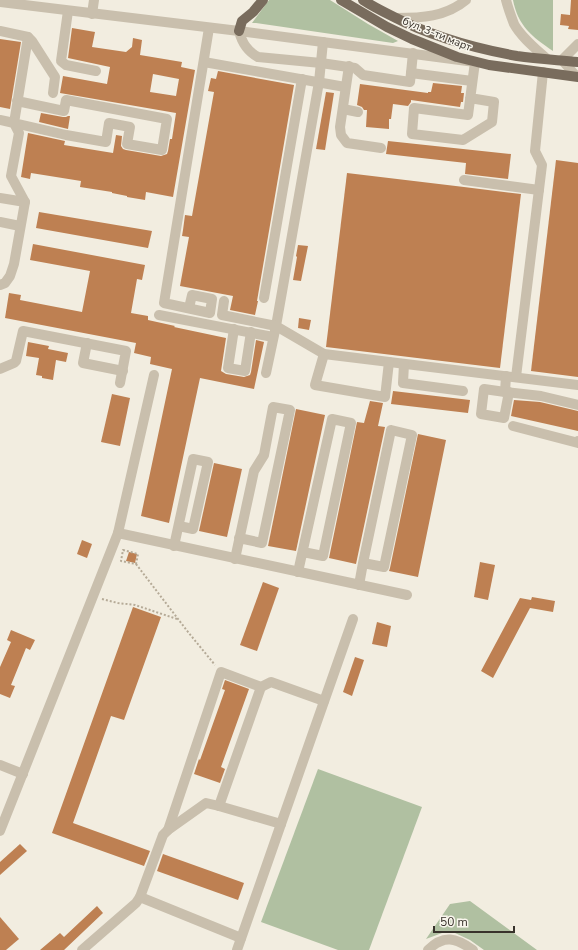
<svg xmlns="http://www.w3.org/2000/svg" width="578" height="950" font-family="'Nunito Sans',sans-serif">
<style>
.green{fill:#b0c0a1}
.building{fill:#be8052;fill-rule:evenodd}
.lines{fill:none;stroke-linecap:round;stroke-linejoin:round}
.path{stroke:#b5aa97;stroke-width:2;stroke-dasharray:2 2;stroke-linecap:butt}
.minor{stroke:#c9bfad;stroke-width:10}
.major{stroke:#796c5d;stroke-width:10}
.labels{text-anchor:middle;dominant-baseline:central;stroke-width:3;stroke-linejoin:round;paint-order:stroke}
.street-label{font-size:11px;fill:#38322b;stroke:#f9f6ed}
</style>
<rect width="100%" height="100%" fill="#f2ede0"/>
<!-- green -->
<g class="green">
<polygon points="269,0 330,0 368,24 398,41 393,43 256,23 252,23"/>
<path d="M513,0H553V51C532,37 518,26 513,0Z"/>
<polygon points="318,769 422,807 369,950 338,950 261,922"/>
<polygon points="470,901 537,950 484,950 470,940 455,933 442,933 426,939 450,904"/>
</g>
<!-- building -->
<g class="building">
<polygon points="571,0 578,0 578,30 568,29 569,26 560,25 561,14 570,15"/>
<path d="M72,28L95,32L92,47L126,52L132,47L133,38L142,40L140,55L182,62L181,67L195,70L173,197L146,192L145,200L127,197V196L112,193V192L80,187L81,181L31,173L30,179L21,177L28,133L65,141L64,145L113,153L116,135L122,136L121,146L123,149L126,150L161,156L167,154L168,151L170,139H172L176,113L60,93L63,76L107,84L110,67L68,58ZM153,74L179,79L176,96L150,92Z"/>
<polygon points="0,39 21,42 10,109 0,107"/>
<polygon points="218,71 294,85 257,301 258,301 255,315 230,310 233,296 180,286 189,237 182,236 183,230 185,215 192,216 214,92 208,91 211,78 216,79"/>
<polygon points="433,83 462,86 461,93 464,93 463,102 461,102 460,107 411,100 411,102 408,106 393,104 391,119 389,119 389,129 366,127 367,110 364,110 362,107 357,105 360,84 428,93 428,92 431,92"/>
<polygon points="326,92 334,93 325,150 316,149"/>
<polygon points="41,113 63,117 66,117 68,116 70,116 68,129 39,122"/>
<polygon points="388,141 511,154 508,179 465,174 466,163 386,154"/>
<polygon points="556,160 578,163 578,377 531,371"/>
<polygon points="347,173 464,187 521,194 500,368 326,347"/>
<polygon points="39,212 152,231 148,248 36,228"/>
<polygon points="33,244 145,265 142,280 137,279 131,313 148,316 148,320 175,326 174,327 226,338 221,371 226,374 244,377 250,375 251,372 256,340 264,342 254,389 200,378 169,523 141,516 172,369 150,364 151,357 134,353 136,343 5,318 9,293 21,295 20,300 82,312 90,271 30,260"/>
<polygon points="298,245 308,246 301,281 293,280 297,257 296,256"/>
<polygon points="299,318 311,320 309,330 298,328"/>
<polygon points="28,342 49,346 48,349 68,353 66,362 56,360 53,380 42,378 42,376 36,375 39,358 26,356"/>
<polygon points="393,391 470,400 468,413 391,404"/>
<polygon points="112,394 130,398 120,446 101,442"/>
<polygon points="514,400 540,402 578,411 578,431 511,416"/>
<polygon points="370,401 383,403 378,426 385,427 356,564 329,558 357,422 364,423"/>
<polygon points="296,409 325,415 296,551 268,546"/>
<polygon points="418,434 446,440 418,577 389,571 390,568"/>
<polygon points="214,463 242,469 227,537 199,531"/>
<polygon points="82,540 92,544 87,558 77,554"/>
<polygon points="129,552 137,554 135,563 126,561"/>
<polygon points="480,562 495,565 488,600 474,597"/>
<polygon points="263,582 279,588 257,651 240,645"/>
<polygon points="532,597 555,601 553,612 530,608 493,678 481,671 520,598 531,600"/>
<polygon points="133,607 161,617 124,720 111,716 73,823 150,851 144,866 52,833"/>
<polygon points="377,622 391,626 387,647 372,644"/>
<polygon points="11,630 35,640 30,650 26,648 11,685 15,686 10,698 0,694 0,667 11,642 7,640"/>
<polygon points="355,657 364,660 352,696 343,692"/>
<polygon points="225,680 249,689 221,767 225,769 220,783 194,774 199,759 200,760 225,690 222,689"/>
<polygon points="20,844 27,851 0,875 0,862"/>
<polygon points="163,854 244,883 238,900 157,871"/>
<polygon points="97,906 103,913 64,950 40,950 60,933 64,937"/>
<polygon points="0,917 19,939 6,950 0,950"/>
</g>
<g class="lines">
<!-- path -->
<g class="path">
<polygon points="123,550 138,554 136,564 121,561"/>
<polyline points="136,564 188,632 215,665"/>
<polyline points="102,599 118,603 135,605 177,619"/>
</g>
<!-- minor -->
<g class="minor">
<path d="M506,0C508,8 511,16 514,24C521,37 536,49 547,59"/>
<polyline points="0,2 239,31 475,62 468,115 414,108 412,134 463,140 492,122 494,102 470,98"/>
<polyline points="68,11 61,61 66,65 96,71"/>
<polyline points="92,14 94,0"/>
<path d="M396,18C421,18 446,17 466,0"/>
<polyline points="0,31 28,37 32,41 55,77 53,93"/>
<path d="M239,31C242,43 247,51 258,57L321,63L355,68L363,75L410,82L411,73L472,81"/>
<polyline points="323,42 319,82 276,326 324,354 578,385"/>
<polyline points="204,62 345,87"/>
<polyline points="349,66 340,127 341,135 347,143 381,148"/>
<polyline points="411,73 413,53"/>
<polyline points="576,76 562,60 578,44"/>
<polyline points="17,101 64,111 66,100 167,119 162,150 127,144 130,127 109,123 106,142 66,135 14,123 28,37"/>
<polyline points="343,109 358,112"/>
<polyline points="0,120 14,123 19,133 11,176 25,202 14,264 10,276 5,283 0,285"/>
<polyline points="464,180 539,190"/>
<polyline points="0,198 25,202"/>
<polyline points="0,222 20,226"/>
<polyline points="264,298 302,79"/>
<polyline points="224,301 222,315 276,326 266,373"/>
<polyline points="189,308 192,295 212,299 210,313 164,303 209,28"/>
<polyline points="159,315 273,337"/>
<polyline points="234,329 228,368 245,371 251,332"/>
<polyline points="87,343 83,363 123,371"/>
<polyline points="324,354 315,385 385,397 389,362"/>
<polyline points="404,364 403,383 463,391"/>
<polyline points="0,369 14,363 16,361 23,331 126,351 120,383"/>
<polyline points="506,376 505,392 541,396 578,405"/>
<polyline points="516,377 542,165 535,151 543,72"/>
<polyline points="505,392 484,389 481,414 504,418 509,392"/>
<polyline points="513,426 578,443 578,441"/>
<polyline points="118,533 154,375"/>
<polyline points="174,546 193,459 208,462 193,529 179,526"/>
<polyline points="235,559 254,471 264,455 273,407 290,410 262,543 239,538"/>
<polyline points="298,572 332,419 351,423 323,556 303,552"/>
<polyline points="359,585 363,563 391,430 412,435 384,567 363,563"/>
<polyline points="0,765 23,774"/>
<polyline points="219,806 261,687"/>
<polyline points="168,830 221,672 261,687 271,682 324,701"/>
<polyline points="0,831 118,533 407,595"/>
<polyline points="140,897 241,938"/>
<polyline points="82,950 136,903 140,897 163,835 168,830 206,803 219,806 281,824 353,619"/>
<polyline points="237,950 281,824"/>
<path d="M428,950C444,934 456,938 473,950"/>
</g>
<!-- major -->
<g class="major">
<polyline points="341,0 387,27 412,39 457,57 489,65 578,77"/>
<path d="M363,0C372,6 382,11 392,16C432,37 473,48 517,56C537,59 558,60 578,62"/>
<polyline points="239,31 242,21 253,12 263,0"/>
</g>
</g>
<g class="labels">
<!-- street labels -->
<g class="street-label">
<text transform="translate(437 34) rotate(22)">бул. 3-ти март</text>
</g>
</g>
<!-- scale -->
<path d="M434 926v6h80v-6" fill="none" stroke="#38322b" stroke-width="2"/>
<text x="440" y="926" font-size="12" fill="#38322b" stroke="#f9f6ed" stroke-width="3" paint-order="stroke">50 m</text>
</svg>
